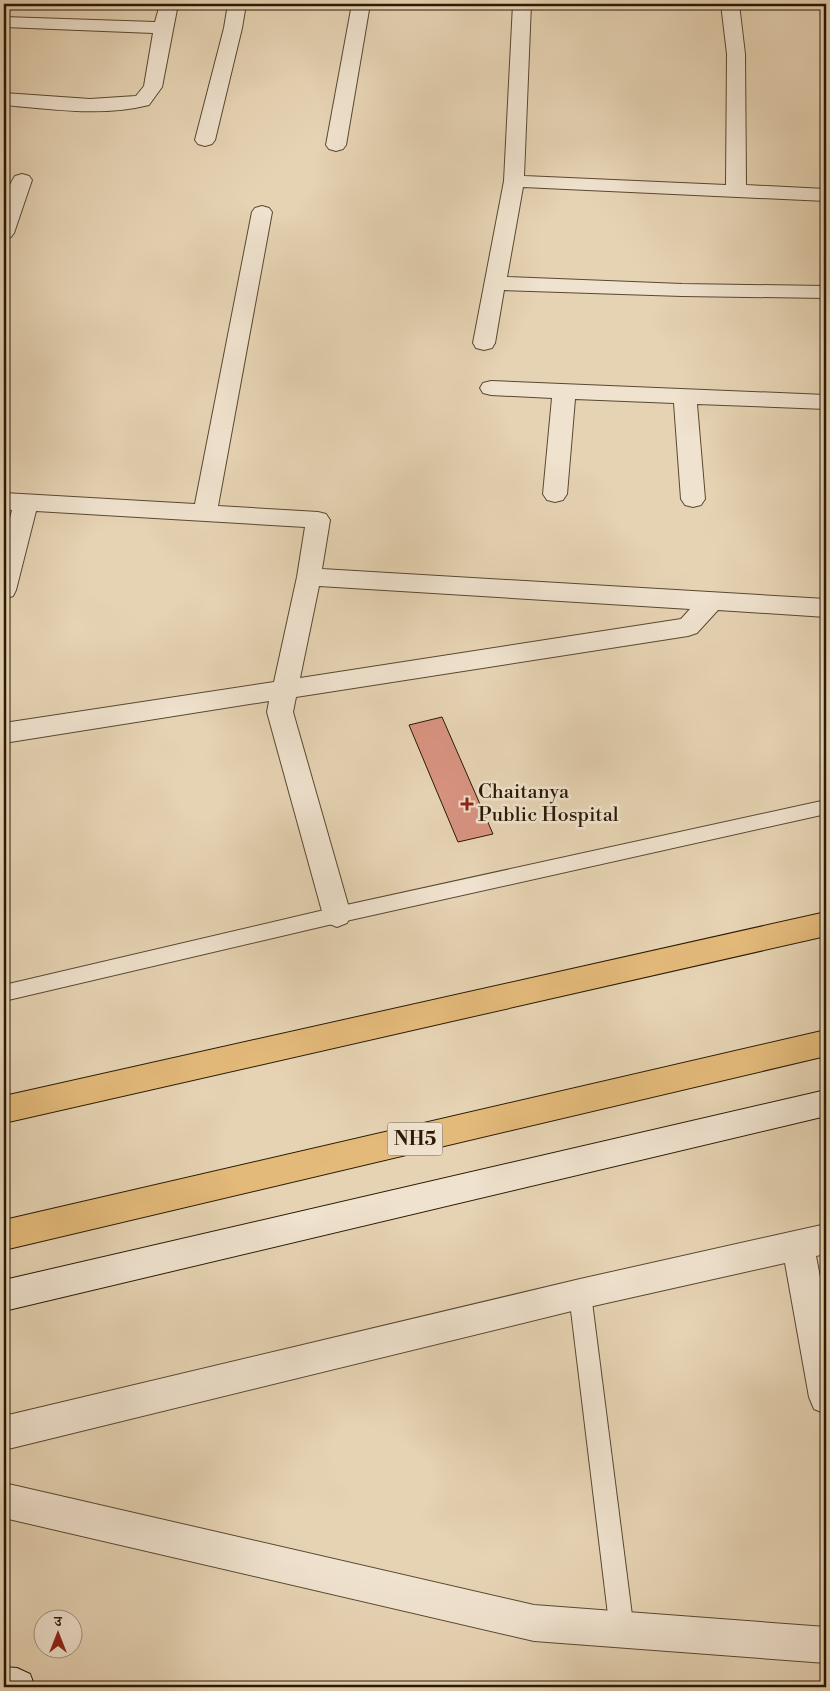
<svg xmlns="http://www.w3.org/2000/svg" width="830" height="1691" font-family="'Libre Bodoni','Noto Serif Devanagari',serif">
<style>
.building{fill:#d89380;stroke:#2a1a04}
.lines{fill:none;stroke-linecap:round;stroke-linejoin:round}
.lane-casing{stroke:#594830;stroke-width:2}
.street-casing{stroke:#594830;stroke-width:2}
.secondary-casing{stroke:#2a1a04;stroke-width:2}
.highway-casing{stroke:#2a1a04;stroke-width:2}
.lane{fill:#efe2ce;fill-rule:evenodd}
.street{fill:#efe2ce;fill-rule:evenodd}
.secondary{fill:#efe2ce;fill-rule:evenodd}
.highway{fill:#e3ba7a;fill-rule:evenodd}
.poi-dot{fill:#8f2418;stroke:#efe2ce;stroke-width:2}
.labels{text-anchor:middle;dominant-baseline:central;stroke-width:5;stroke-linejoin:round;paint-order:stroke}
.shield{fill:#efe2ce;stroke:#655641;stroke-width:1}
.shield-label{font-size:19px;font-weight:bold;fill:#2a1a04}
.poi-label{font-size:20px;fill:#2a1a04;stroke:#efe2ce;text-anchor:start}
</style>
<rect width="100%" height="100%" fill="#e6d3b3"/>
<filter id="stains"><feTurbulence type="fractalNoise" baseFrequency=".004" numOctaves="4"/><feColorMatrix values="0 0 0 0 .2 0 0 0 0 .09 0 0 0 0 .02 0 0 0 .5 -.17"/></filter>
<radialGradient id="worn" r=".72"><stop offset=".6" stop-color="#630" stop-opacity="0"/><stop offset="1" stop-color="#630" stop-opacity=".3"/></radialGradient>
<!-- building -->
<polygon class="building" points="442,717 493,834 458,842 409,725"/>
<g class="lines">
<defs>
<g id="lane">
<polygon points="826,800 826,814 337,923 4,1001 4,985 337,907"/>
<polygon points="580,1283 588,1287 591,1294 634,1631 631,1640 622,1643 613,1640 610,1631 569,1294 572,1287"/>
</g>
<g id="street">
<path d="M160,4H178L162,87L149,105C102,117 51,109 4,105V93L90,99L136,96L144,86L153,33L4,27V17L155,22Z"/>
<polygon points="228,4 246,4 242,28 215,140 212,144 205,146 198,144 195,140 224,28"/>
<polygon points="352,4 370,4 346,145 343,149 336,151 329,149 326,145"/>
<polygon points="513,4 531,4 524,176 726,185 727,54 721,4 739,4 745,54 746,185 826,189 826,201 523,187 507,277 682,284 826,286 826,298 682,296 504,290 495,343 492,348 484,350 476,348 473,343 504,181"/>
<path d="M22,174L29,176L32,180L14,233L11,237L4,239C4,217 2,195 15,176Z"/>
<path d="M262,206L269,208L272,212L218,506L318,512L326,514L330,520L322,569L826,599V617L718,610L697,633L688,636L296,697L293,712L351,915L347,923L337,927L327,923L323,915L267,712L269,701L4,743V723L274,682L297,577L305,527L36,511L16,590L13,596L4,599V543L12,510L4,509V493L195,504L252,212L255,208ZM319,586L690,609L681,619L300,678Z"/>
<polygon points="491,381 826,395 826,409 697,404 705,499 701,505 693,507 685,505 681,499 674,403 575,399 567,494 563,500 555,502 547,500 543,494 552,398 491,395 483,393 480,388 483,383"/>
<polygon points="826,1224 826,1254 816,1256 826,1309 826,1414 814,1409 809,1397 785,1263 580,1309 4,1450 4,1416 580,1279"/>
<polygon points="4,1483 534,1605 826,1627 826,1663 534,1641 4,1518"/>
</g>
<g id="secondary">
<polygon points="826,1090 826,1116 4,1311 4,1280"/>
<polygon points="4,1667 17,1668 30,1674 35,1687 4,1687"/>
</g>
<g id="highway">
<polygon points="826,912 826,936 4,1123 4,1096"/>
<polygon points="826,1030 826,1056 4,1250 4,1220"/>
</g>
</defs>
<!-- lane casing -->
<use href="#lane" class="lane-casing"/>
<!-- street casing -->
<use href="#street" class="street-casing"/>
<!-- secondary casing -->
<use href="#secondary" class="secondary-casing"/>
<!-- highway casing -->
<use href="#highway" class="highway-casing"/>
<!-- lane -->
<use href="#lane" class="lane"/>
<!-- street -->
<use href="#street" class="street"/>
<!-- secondary -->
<use href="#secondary" class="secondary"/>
<!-- highway -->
<use href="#highway" class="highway"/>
</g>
<!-- markers -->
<path class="poi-dot" d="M464.5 796.5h5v5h5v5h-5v5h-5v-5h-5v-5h5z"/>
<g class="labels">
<!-- shield labels -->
<rect class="shield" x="387.5" y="1122.5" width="55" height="33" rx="4"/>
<g class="shield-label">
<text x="415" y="1139">NH5</text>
</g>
<!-- poi labels -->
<g class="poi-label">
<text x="478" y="792">Chaitanya<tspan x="478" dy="23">Public Hospital</tspan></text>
</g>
</g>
<!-- margin -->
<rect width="830" height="1691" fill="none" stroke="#e6d3b3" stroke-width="20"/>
<rect x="5" y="5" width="820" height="1681" fill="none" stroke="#2a1a04" stroke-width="2.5"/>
<rect x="10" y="10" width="810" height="1671" fill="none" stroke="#2a1a04"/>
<!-- north arrow -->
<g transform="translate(58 1634)"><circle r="24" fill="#efe2ce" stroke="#a0927d"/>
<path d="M0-4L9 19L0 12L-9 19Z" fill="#8f2418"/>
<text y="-8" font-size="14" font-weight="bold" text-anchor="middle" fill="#2a1a04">उ</text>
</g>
<rect width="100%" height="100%" filter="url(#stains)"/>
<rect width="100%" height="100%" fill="url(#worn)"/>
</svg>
